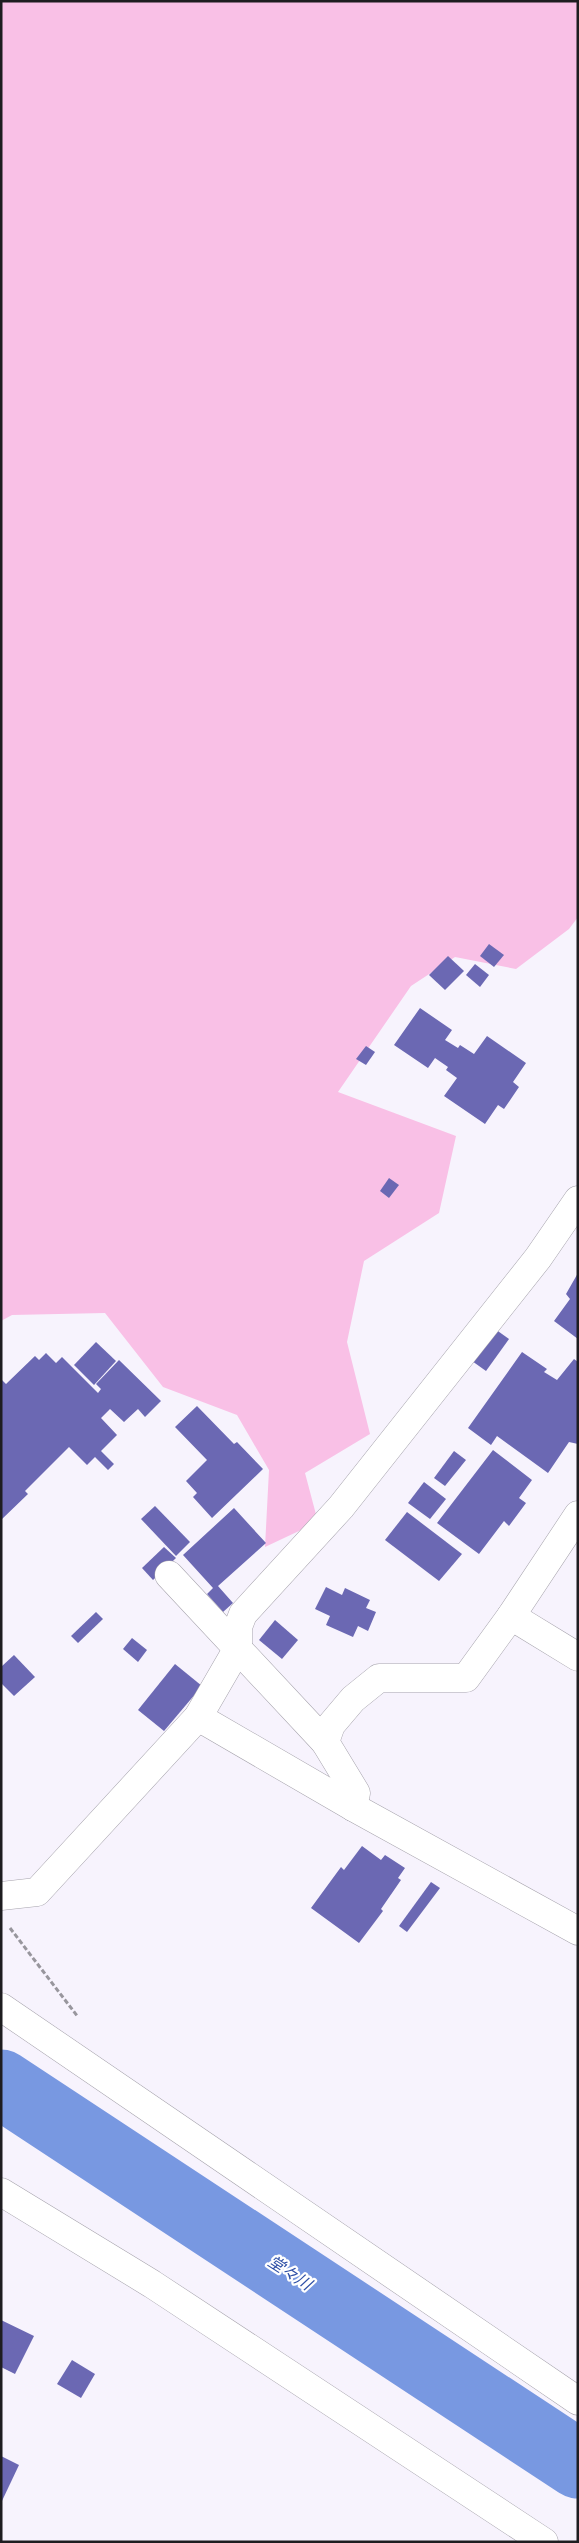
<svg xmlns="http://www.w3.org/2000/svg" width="579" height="2543" font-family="Overpass,'Noto Sans JP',sans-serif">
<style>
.green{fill:#f9c0e6}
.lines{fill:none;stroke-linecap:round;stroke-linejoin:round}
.river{stroke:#7898e1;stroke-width:69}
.building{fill:#6b68b3}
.minor-casing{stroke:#a6a3ac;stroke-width:29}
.tertiary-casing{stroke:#a6a3ac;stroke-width:29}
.path{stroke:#98969d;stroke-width:3;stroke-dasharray:5 2.5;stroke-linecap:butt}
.minor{stroke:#fff;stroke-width:28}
.tertiary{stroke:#fff;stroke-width:28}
.labels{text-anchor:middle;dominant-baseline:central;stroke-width:4.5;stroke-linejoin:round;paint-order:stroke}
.water-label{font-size:16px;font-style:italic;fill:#2f50a7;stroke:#fff}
</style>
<rect width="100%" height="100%" fill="#f7f3fd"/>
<!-- green -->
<polygon class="green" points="1,1 578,1 578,917 569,929 516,969 455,957 411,986 338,1092 456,1136 439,1213 364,1261 347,1342 370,1434 305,1473 318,1522 265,1547 269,1470 237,1415 163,1387 105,1313 12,1315 1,1321"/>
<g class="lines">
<!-- river -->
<polyline class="river" points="1,2084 578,2464"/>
</g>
<!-- building -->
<g class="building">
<polygon points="489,944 504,955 494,967 480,956"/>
<polygon points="448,956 464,971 445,990 429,975"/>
<polygon points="475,964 489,975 480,987 466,975"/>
<polygon points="420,1008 452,1030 445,1040 458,1048 460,1045 474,1054 487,1036 526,1063 513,1082 519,1087 504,1109 498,1105 485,1124 444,1096 457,1078 446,1070 448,1067 435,1058 428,1068 394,1045"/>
<polygon points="366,1046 375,1052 366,1065 356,1059"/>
<polygon points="389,1178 399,1185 389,1198 380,1191"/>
<polygon points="578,1273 578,1339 554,1321 570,1299 566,1294"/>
<polygon points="495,1329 509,1339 486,1371 472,1361"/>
<polygon points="96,1342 116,1361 94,1385 74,1365"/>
<polygon points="522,1352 547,1369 544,1372 557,1380 574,1359 578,1362 578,1444 569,1442 548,1473 497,1436 491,1445 468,1428"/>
<polygon points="46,1353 56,1363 62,1357 98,1393 101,1389 96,1384 119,1360 161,1401 145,1417 138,1409 124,1422 110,1409 101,1418 117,1435 101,1451 114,1464 108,1470 95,1457 87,1465 69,1447 25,1491 28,1494 1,1520 1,1379 6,1384 35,1356 39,1360"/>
<polygon points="197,1406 234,1444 237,1442 263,1469 212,1518 193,1497 197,1493 186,1481 207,1460 175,1427"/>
<polygon points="493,1450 532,1480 519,1498 526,1503 509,1526 504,1521 479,1554 437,1523"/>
<polygon points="454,1451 466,1460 445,1486 434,1478"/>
<polygon points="424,1482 446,1499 430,1519 408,1503"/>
<polygon points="155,1506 190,1542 176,1556 141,1519"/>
<polygon points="234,1508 266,1543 218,1586 233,1603 223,1612 207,1594 213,1588 183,1555"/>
<polygon points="407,1512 462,1554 439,1581 385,1540"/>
<polygon points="164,1547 176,1558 153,1580 142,1568"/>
<polygon points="326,1587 342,1595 345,1588 370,1600 366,1608 376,1612 368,1631 358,1626 353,1637 326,1625 330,1616 315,1609"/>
<polygon points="96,1612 103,1619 78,1643 71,1636"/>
<polygon points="275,1620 298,1640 282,1659 259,1640"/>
<polygon points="132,1638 147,1650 138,1662 123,1649"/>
<polygon points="14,1655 35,1677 14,1696 1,1683 1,1667"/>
<polygon points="175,1664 202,1686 164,1731 138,1710"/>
<polygon points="362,1846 381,1860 385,1855 405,1868 398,1878 401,1880 381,1909 383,1911 359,1943 311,1908 341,1867 344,1870"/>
<polygon points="431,1882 440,1888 407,1932 399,1926"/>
<polygon points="1,2320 34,2336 15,2374 1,2367"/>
<polygon points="72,2360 95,2374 81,2398 57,2384"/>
<polygon points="1,2456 19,2465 1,2503"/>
</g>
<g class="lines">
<defs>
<g id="minor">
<polyline points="169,1575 325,1742"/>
<polyline points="511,1616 578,1657"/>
<polyline points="198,1717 353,1807 578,1931"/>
<polyline points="353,1807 356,1793 325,1742 331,1725 353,1699 379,1678 466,1678 511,1616 578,1515"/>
<polyline points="1,1896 37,1892 198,1717 238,1648 238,1627 243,1614 341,1507 538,1258 578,1200"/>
</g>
<g id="tertiary">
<polyline points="1,2007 578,2401"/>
<polyline points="1,2192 152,2284 544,2542"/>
</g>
</defs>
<!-- minor casing -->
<use href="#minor" class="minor-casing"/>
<!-- tertiary casing -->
<use href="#tertiary" class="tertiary-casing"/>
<!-- path -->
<polyline class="path" points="10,1928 78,2017"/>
<!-- minor -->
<use href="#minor" class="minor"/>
<!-- tertiary -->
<use href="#tertiary" class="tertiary"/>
</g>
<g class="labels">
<!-- water labels -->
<g class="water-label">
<text transform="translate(289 2274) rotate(33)">堂々川</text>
</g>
</g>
<!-- border -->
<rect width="579" height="2543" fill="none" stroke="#1e1d20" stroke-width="5"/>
</svg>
